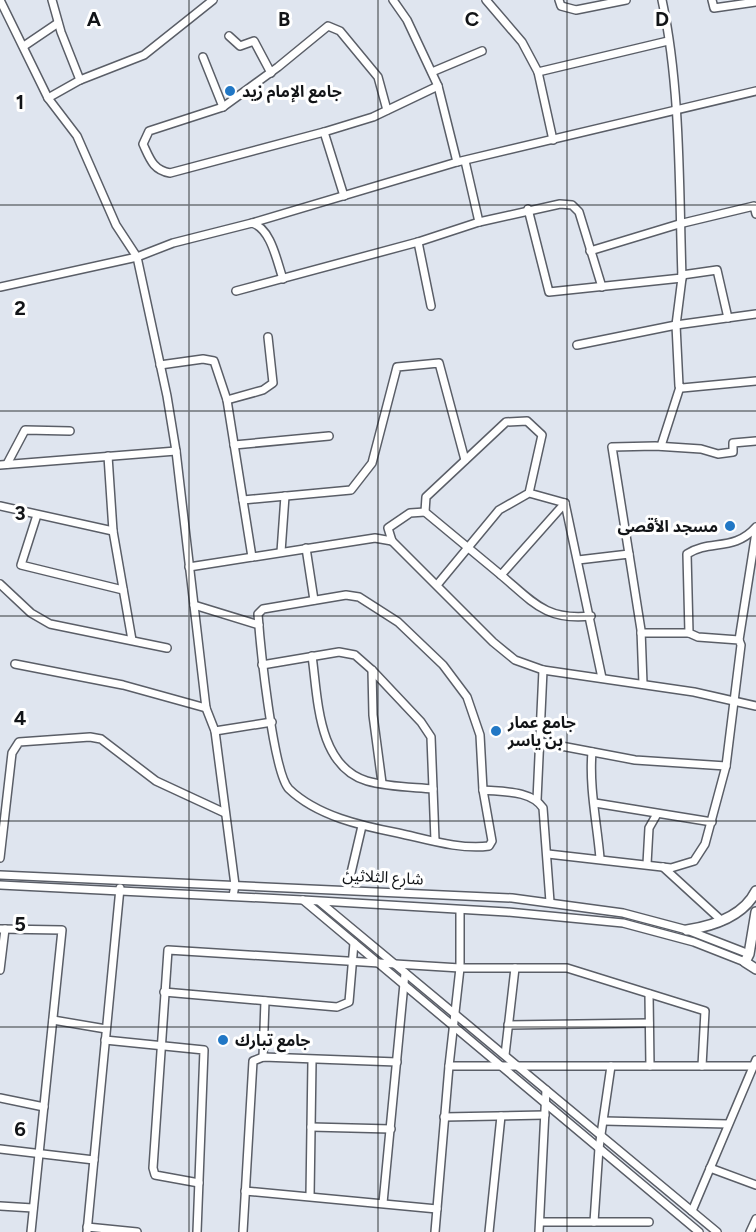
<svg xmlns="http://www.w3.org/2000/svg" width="756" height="1232" font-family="Figtree,'Noto Sans Arabic',sans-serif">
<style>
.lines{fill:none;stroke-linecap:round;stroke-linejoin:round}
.minor-casing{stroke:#5a5e67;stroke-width:10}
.major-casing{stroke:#5a5e67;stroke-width:12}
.minor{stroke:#fff;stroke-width:7}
.major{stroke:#fff;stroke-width:9}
.grid{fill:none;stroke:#121417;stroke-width:1.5;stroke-opacity:0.55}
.poi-dot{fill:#2177c5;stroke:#fff;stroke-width:2}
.labels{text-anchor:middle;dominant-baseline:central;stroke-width:6;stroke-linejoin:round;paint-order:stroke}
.poi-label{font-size:16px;font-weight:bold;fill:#121417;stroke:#fff;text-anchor:start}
.street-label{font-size:16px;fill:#121417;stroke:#fff}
.grid-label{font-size:20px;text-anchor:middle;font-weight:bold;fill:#121417;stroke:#fff;stroke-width:6;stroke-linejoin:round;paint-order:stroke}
</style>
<rect width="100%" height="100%" fill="#dfe5ef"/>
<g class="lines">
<defs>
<g id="minor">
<polyline points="0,0 48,98 77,136 116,225 137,257 167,396 176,451 206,708 215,731 235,885 233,896"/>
<polyline points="52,0 61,32 80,80"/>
<polyline points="486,0 522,42 538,72 668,41"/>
<polyline points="559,0 561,6 576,10 626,0"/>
<polyline points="712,0 714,8 756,2"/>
<polyline points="229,36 240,46 254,41 271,73"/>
<polyline points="24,46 58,23"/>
<polyline points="203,57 223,107"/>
<polyline points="432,72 482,51"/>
<polyline points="538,72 553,140"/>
<polyline points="48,98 80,80 144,55 213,0"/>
<path d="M324,132L170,173C153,170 150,159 143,144L149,131L223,107L278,67L328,26L340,31L378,77L387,110"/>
<polyline points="465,161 479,222"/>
<polyline points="457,162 756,91"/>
<polyline points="344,196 324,132 373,117 438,86"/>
<path d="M528,209L549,292L682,278C679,188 681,88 662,0"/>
<polyline points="252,223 457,162 438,86 407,20 393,0"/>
<polyline points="418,242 431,306"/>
<polyline points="590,251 679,224 754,206 756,214"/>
<polyline points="682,275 717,270 728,318"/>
<polyline points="682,278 676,325 679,386 682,388 756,381"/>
<path d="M0,287L137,257L173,243L252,223C271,228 277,262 283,279"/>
<polyline points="236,291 418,242 479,222 560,204 572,205 579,212 602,287"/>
<polyline points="577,345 676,325 756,314"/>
<polyline points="160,365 203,359 214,361 227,400 252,557"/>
<polyline points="227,400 263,390 273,383 268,337"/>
<polyline points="234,445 329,436"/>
<polyline points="661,446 680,387"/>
<polyline points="108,456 113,531 132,640"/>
<polyline points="7,464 25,430 70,431"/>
<polyline points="0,465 176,451"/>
<polyline points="243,500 351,490 372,463 397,367 439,363 465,460"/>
<polyline points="565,503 602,678"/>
<polyline points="0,506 113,531"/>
<polyline points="425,512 410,513 388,528 392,541 493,642 515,660 543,670 694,692 756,706"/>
<polyline points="37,515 21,565 123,590"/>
<polyline points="306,548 314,600"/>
<polyline points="281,552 285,496"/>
<polyline points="629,554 612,447 655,446 701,449 718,454 733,452 733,443 756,441"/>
<polyline points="578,560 629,554 641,630 643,684"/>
<polyline points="189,567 375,538 392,541"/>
<path d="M501,575C533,602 546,621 591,616"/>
<polyline points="0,584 31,613 50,624 167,648"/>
<polyline points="437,585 499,510 529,493 565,503 501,575 425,512 426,497 506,422 527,421 542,435 529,493"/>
<path d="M346,595L359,597L398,622L443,665L467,697L480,735L483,790L492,841L489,846C460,850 426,839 398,833C362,826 317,816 289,789C273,773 260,643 258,614L263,609Z"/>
<polyline points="194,605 259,625"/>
<polyline points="641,633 689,633"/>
<polyline points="739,640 756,532"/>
<path d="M312,656C318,697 317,766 367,781C388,787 411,787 433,789"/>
<polyline points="15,664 123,685 206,708"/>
<polyline points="262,665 339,652 355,655 372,670 421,722 431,737 435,840"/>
<polyline points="372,670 373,715 382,783"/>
<polyline points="215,731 272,722"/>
<polyline points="540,742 635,760 726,766"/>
<path d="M592,752C589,787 597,823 600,858"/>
<path d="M483,790C503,792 531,790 543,808L550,902"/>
<polyline points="537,800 543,670"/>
<polyline points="595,803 712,822"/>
<path d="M548,854L671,868L694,861L705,844L726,766L741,645L739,640L698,637L689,633L687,554C710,539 734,552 756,527"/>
<polyline points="0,858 12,753 19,742 90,737 101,739 156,781 225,813"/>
<polyline points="647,864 649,828 657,814"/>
<polyline points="663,867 722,921"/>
<polyline points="0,875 512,898 623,913 687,930 749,954"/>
<polyline points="0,885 303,900 507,912 623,923 694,942 745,962"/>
<polyline points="347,890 362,826"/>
<polyline points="303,900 699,1232"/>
<polyline points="320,902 717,1232"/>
<polyline points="0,929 62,930 31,1232"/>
<polyline points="0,970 5,929"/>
<polyline points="164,992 337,1007 349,1002 354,943"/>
<polyline points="649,994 650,1066"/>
<polyline points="53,1020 106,1029"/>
<polyline points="508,1025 649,1023"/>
<polyline points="105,1040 204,1050 197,1232"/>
<polyline points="505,1055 515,968"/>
<polyline points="263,1057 265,1001"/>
<polyline points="449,1066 753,1066"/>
<polyline points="0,1098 44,1107"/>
<polyline points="444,1117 545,1115"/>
<polyline points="604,1121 727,1124"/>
<polyline points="311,1127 391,1129"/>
<polyline points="0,1149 94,1160"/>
<polyline points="710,1168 756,1185"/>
<polyline points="199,1183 155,1175 153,1168 168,950 460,968 567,968 705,1011 702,1066"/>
<polyline points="245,1191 437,1209"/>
<polyline points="310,1196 312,1061"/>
<polyline points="383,1203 405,973"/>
<polyline points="0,1206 33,1208"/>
<polyline points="692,1211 756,1060"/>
<polyline points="540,1222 649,1222"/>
<polyline points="594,1222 599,1148 611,1066"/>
<polyline points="87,1227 137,1232"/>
<polyline points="87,1232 120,888"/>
<polyline points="243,1232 253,1061 263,1057 397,1062"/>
<polyline points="435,1232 449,1066 460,968 460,910"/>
<polyline points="489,1232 501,1116"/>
<polyline points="539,1232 546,1090"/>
<polyline points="750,1232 756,1219"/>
</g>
<g id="major">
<polyline points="756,912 749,954 745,962 756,969"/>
<path d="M687,930C713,926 743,917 756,891"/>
</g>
</defs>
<!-- minor casing -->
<use href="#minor" class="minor-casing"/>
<!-- major casing -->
<use href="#major" class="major-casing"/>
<!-- minor -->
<use href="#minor" class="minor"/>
<!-- major -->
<use href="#major" class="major"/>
</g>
<!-- grid -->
<path class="grid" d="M189,0V1232M378,0V1232M567,0V1232M0,205H756M0,411H756M0,616H756M0,821H756M0,1027H756"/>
<!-- markers -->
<g class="poi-dot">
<circle cx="230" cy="91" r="6"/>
<circle cx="730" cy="526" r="6"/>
<circle cx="496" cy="731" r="6"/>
<circle cx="223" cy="1040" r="6"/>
</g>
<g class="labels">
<!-- poi labels -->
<g class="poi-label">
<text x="242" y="91">جامع الإمام زيد</text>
<text x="718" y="526" text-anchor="end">مسجد الأقصى</text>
<text x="508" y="722">جامع عمار<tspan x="508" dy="18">بن ياسر</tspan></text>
<text x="235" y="1040">جامع تبارك</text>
</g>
<!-- street labels -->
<g class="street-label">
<text transform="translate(383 877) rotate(3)">شارع الثلاثين</text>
</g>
</g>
<g class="grid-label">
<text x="94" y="26">A</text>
<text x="284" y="26">B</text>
<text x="472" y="26">C</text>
<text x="662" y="26">D</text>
<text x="20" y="109">1</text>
<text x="20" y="315">2</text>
<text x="20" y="520">3</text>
<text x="20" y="725">4</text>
<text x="20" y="931">5</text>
<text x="20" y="1136">6</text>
</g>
</svg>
